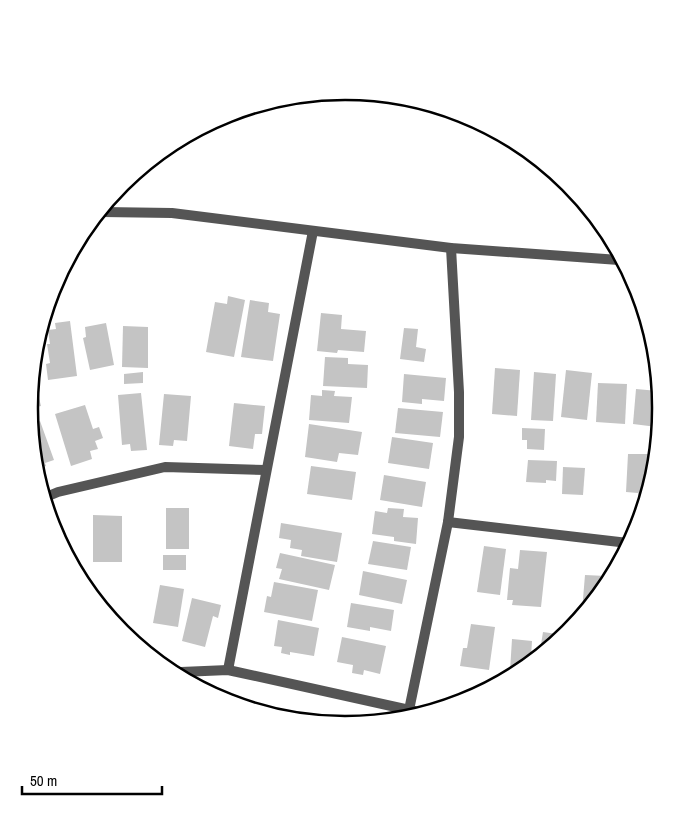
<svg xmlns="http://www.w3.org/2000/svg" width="690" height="816" font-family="'Archivo Narrow',sans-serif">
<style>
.building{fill:#c4c4c4}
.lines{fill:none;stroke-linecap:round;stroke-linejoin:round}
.minor{stroke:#555;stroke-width:10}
.rim{fill:none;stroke:#000;stroke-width:2.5}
</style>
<rect width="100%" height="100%" fill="#fff"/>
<!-- building -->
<g class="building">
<polygon points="228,296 245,300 234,357 206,352 215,302 227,304"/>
<polygon points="250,300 269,303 268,312 280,314 273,361 241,357"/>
<polygon points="321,313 342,315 341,329 366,331 364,352 338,350 337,353 317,351"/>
<polygon points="70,321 77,376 48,380 46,364 50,363 47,344 50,344 48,330 56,329 55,323"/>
<polygon points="106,323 114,365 90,370 83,338 86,337 85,327"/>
<polygon points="123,326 148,327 148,368 122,367"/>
<polygon points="404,328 418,329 416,347 426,349 424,362 400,359"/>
<polygon points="40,349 43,359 38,361 40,352"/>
<polygon points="325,357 348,358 348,364 368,365 367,388 323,386"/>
<polygon points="495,368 520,370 517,416 492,414"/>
<polygon points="36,370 40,385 33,387 34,381"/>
<polygon points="566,370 592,373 587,420 561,417"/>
<polygon points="143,372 143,383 124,384 124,374"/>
<polygon points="534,372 556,374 553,421 531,420"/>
<polygon points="404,374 446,378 444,401 422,399 422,404 402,402"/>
<polygon points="598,383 627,384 625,424 596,422"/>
<polygon points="636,389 658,391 660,400 657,427 633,424"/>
<polygon points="37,390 41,406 29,409 32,391"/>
<polygon points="322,390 335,391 334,396 352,397 349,423 309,420 311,395 322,396"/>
<polygon points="141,393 147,450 131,451 130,444 122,445 118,395"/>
<polygon points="164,394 191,396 187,441 174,440 173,446 159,445"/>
<polygon points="234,403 265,406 262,434 255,434 253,449 229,446"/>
<polygon points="85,405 93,429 99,427 103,438 95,441 98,449 90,451 92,459 71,466 55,414"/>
<polygon points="398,408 443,412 440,437 395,433"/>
<polygon points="40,421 54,460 45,463 46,466 41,468 32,424"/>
<polygon points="309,424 362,432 358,455 339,453 337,462 305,457"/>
<polygon points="522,428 545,429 544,450 527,449 527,440 522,440"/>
<polygon points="392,437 433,443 429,469 388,463"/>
<polygon points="628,454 652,454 643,499 638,499 638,493 626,492"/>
<polygon points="528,460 557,461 556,481 546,480 546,483 526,482"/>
<polygon points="311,466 356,472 352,500 307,494"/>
<polygon points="563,467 585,468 583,495 562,494"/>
<polygon points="384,475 426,482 422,507 380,500"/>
<rect x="166" y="508" width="23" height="41"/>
<polygon points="388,508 404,509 403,517 418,518 416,544 394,541 394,537 372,534 375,511 387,513"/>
<polygon points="93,515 122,516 122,562 93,562"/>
<polygon points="281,523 342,533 337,562 301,556 302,550 290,548 291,540 279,538"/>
<polygon points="373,541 411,547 407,570 368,564"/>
<polygon points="484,546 506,549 500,595 477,592"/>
<polygon points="520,550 547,552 541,607 512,605 513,600 507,600 510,568 518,569"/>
<polygon points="280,553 335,565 329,590 279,579 282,569 276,568"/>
<rect x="163" y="555" width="23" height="15"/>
<polygon points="363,571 407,580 402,604 359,595"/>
<polygon points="585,575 606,576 582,611"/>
<polygon points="274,582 318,590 312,621 264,612 267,596 271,597"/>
<polygon points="160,585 184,589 178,627 153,623"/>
<polygon points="192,598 221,605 218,618 213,616 205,647 182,641"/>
<polygon points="351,603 394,610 391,631 370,627 370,631 347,627"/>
<polygon points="278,620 319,628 314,656 290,652 290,655 281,653 282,647 274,646"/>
<polygon points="471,624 495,627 489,670 460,666 463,648 467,648"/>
<polygon points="543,632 564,635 540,651"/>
<polygon points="342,637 386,646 380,674 364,670 363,675 352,673 353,665 337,662"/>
<polygon points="512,639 532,641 531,657 510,671"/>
</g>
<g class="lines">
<!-- minor -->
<g class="minor">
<polyline points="103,212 172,213 451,248 619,260"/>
<polyline points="46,497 58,492 165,467 266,470"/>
<polyline points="448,522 628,543"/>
<polyline points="228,670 313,231"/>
<polyline points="181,672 228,670 414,711"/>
<polyline points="409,710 448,522 459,437 459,392 451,248"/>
</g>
</g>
<!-- crop -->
<path d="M0 0H690V816H0ZM345 100H345A307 307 0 0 1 652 407V409A307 307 0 0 1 345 716H345A307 307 0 0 1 38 409V407A307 307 0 0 1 345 100Z" fill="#fff" fill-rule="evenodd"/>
<path class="rim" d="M345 100H345A307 307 0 0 1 652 407V409A307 307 0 0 1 345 716H345A307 307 0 0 1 38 409V407A307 307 0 0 1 345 100Z"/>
<!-- scale -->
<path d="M22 786v8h140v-8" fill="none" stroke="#000000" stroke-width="2.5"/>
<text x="30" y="786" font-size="15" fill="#000000" stroke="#ffffff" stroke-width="4" paint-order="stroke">50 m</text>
</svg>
